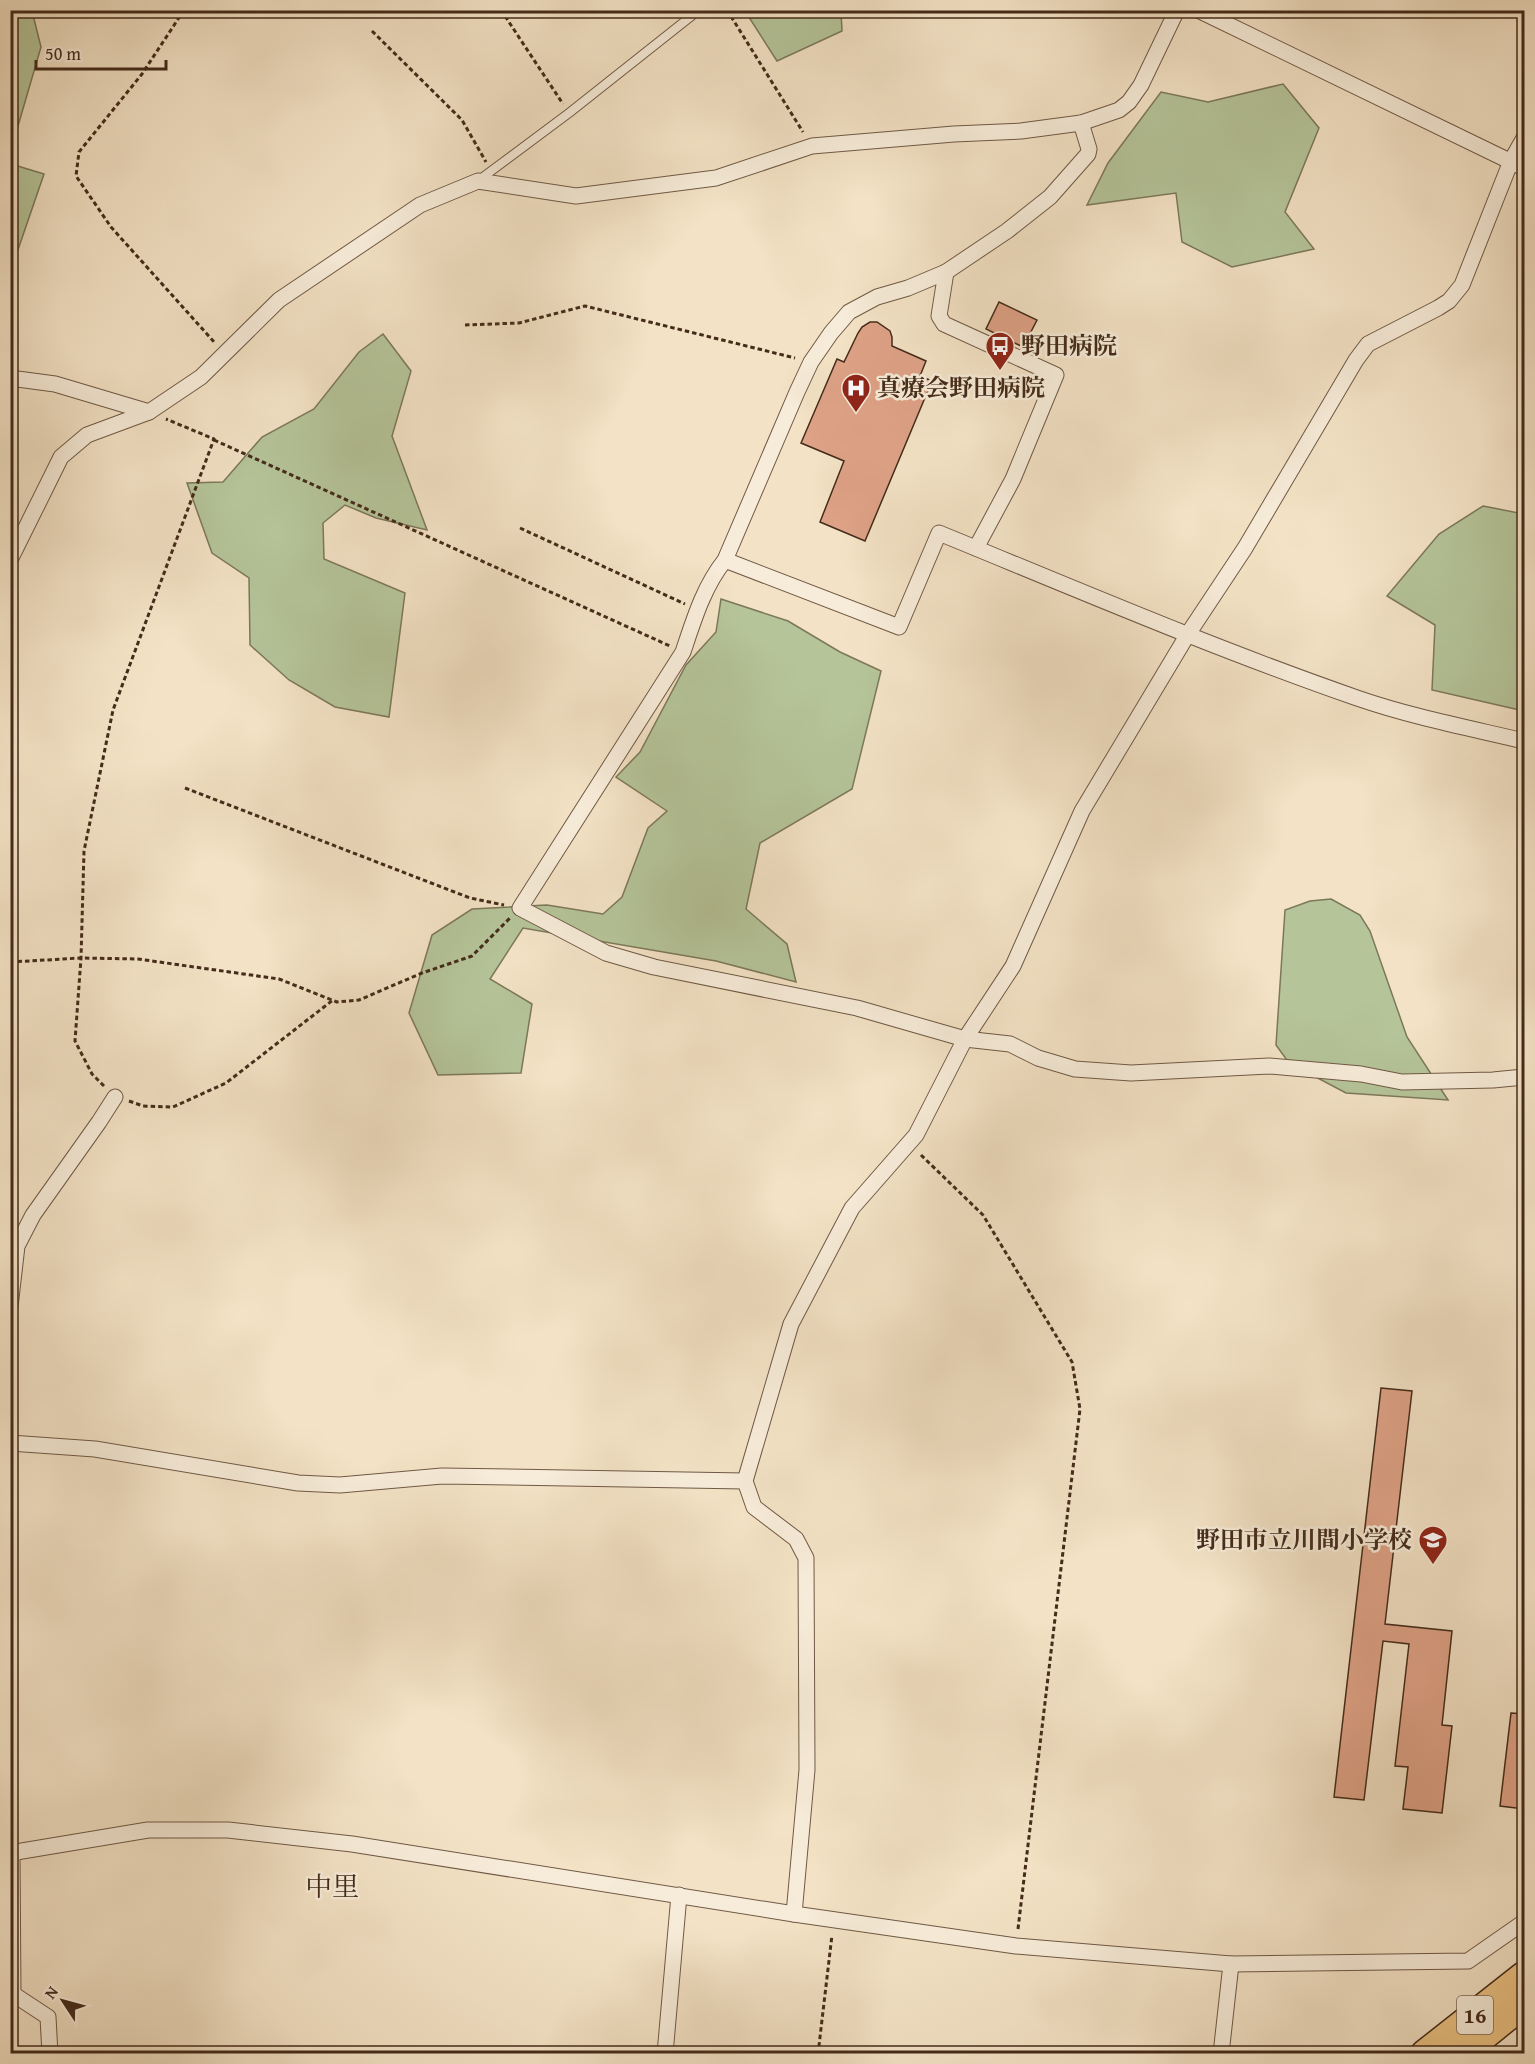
<svg xmlns="http://www.w3.org/2000/svg" width="1535" height="2064" viewBox="0 0 1535 2064" font-family="'Gentium Book Plus','Noto Serif JP',serif">
	<style>
		.green { fill: #b5c499; stroke: #7c785a; stroke-width: 1.5 }
		.building { fill: #dea286; stroke: #442b1a; stroke-width: 1.5 }
		.lines { fill: none; stroke-linecap: round; stroke-linejoin: round }
		.lane-casing { stroke: #705945; stroke-width: 10 }
		.street-casing { stroke: #705945; stroke-width: 17 }
		.highway-casing { stroke: #442b1a; stroke-width: 31 }
		.path { stroke: #442b1a; stroke-width: 3; stroke-dasharray: 4.5 3; stroke-linecap: butt }
		.lane { stroke: #f7ecd9; stroke-width: 8 }
		.street { stroke: #f7ecd9; stroke-width: 15 }
		.highway { stroke: #eac182; stroke-width: 28 }
		.labels { text-anchor: middle; stroke-width: 5; stroke-linejoin: round; paint-order: stroke }
		.shield { fill: #f7ecd9; stroke: #7a6553; stroke-width: 1.5 }
		.shield-label { font-size: 22px; font-weight: bold; fill: #442b1a }
		.poi-label { font-size: 24px; font-weight: bold; fill: #442b1a; stroke: #f7ecd9; text-anchor: start }
		.quarter-label { font-size: 27px; fill: #442b1a; stroke: #f7ecd9 }
	</style>
	<rect width="100%" height="100%" fill="#f3e2c5"/>
	<filter id="stains"><feTurbulence type="fractalNoise" baseFrequency=".00333" numOctaves="4"/><feColorMatrix values="0 0 0 0 .2 0 0 0 0 .09 0 0 0 0 .02 0 0 0 .5 -.17"/></filter>
	<radialGradient id="worn" r=".72"><stop offset=".6" stop-color="#630" stop-opacity="0"/><stop offset="1" stop-color="#630" stop-opacity=".3"/></radialGradient>
	<g class="green">
		<path d="M11,10l21,1 9,36 -30,103z"/>
		<path d="M745,11h96l1,20 -65,30z"/>
		<path d="M1283,84l36,44 -34,84 29,37 -82,18 -50,-25 -6,-49 -89,12 21,-42 53,-71 47,10z"/>
		<path d="M11,164l33,10 -33,96 -1,-106z"/>
		<path d="M383,334l28,37 -19,65 35,94 -51,-12 -31,-13 -22,18 1,36 81,34 -16,124 -54,-10 -46,-27 -39,-35 -1,-67 -37,-25 -25,-70 36,-1 39,-45 52,-28 45,-57z"/>
		<path d="M1483,506l41,8v197l-92,-21 3,-65 -48,-29 52,-62z"/>
		<path d="M721,599l67,22 52,31 41,19 -29,118 -92,54 -14,66 41,35 9,38 -80,-21 -193,-33 -33,51 42,25 -11,69 -83,2 -29,-62 23,-78 40,-26 75,-4 56,9 19,-17 26,-69 19,-17 -51,-34 24,-25 46,-87 30,-33z"/>
		<path d="M1331,899l29,16 10,16 37,106 41,63 -102,-7 -57,-30 -13,-18 9,-135 25,-9z"/>
	</g>
	<g class="building">
		<path d="M999,302l38,18 -14,27 -37,-18z"/>
		<path d="M870,322h7l13,9 2,6v9l34,15 -6,15 12,5 -67,160 -45,-19 24,-61 -43,-18 36,-84 7,3 14,-29 4,-6z"/>
		<path d="M1381,1388l31,3 -27,233 67,7 -10,94 10,1 -10,87 -39,-4 5,-42 -13,-1 14,-122 -26,-3 -19,159 -30,-3z"/>
		<path d="M1511,1713l13,1v95l-24,-3z"/>
	</g>
	<g class="lines">
		<g class="lane-casing">
			<path id="lane" d="M479,180l90,-67 130,-103"/>
		</g>
		<g class="street-casing">
			<g id="street">
				<path d="M1198,10l326,158"/>
				<path d="M1081,123l8,26 -1,5 -38,43 -43,34 -61,41 -38,16 -31,9 -28,15 -18,21 -20,29 -14,30 -72,168c-21,26 -31,59 -42,92l-163,256 86,45 48,14 203,41 108,31 45,5 28,14 37,11 56,4 138,-7 92,8 41,8 91,-2 31,-3"/>
				<path d="M946,272l-7,44 5,8 112,51 -43,104 -37,69"/>
				<path d="M10,378l45,6 94,28"/>
				<path d="M10,560l51,-103 26,-22 62,-23 52,-35 78,-77 141,-95 58,-24 98,15 140,-18 96,-32 142,-12 67,-3 60,-8 38,-13 10,-8 12,-17 36,-75"/>
				<path d="M725,560l174,67 40,-94c139,57 277,116 418,165 55,19 112,30 167,43"/>
				<path d="M10,1307l7,-61 16,-31 66,-93 16,-25"/>
				<path d="M10,1443l85,6 203,34 42,2 102,-9 303,5"/>
				<path d="M10,1853l138,-23h80l124,14 442,70 222,32 215,18 237,-3 56,-39"/>
				<path d="M12,1853l1,141 35,23 2,37"/>
				<path d="M794,1914l13,-144 -1,-212 -10,-19 -42,-32 -9,-26 46,-157 61,-116 64,-73 49,-96 48,-73 69,-155 106,-177 57,-86 111,-188 12,-16 70,-36 11,-7 13,-16 49,-124 13,-23"/>
				<path d="M665,2054l14,-159"/>
				<path d="M1221,2054l10,-90"/>
			</g>
		</g>
		<g class="highway-casing">
			<g id="highway">
				<path d="M1425,2054l99,-78"/>
				<path d="M1461,2054l63,-51"/>
			</g>
		</g>
		<g class="path">
			<path d="M184,10l-42,64 -63,78 -3,24 35,51 104,116"/>
			<path d="M501,10l62,94"/>
			<path d="M727,10l76,122"/>
			<path d="M372,31l90,89 24,42"/>
			<path d="M465,325l54,-2 66,-17 210,52"/>
			<path d="M214,440l456,206"/>
			<path d="M520,528l165,76"/>
			<path d="M185,788l285,110 34,7"/>
			<path d="M10,962l71,-4 57,1 141,20 58,23 22,-2 63,-27 50,-17 38,-38"/>
			<path d="M104,1086l-12,-12 -17,-33 6,-83 3,-107 29,-141 101,-271 -48,-20"/>
			<path d="M129,1101l14,5 30,1 53,-24 107,-83"/>
			<path d="M921,1155l62,60 89,147 8,47 -62,520"/>
			<path d="M818,2054l14,-119"/>
		</g>
		<use href="#lane" class="lane"/>
		<use href="#street" class="street"/>
		<use href="#highway" class="highway"/>
	</g>
	<defs>
		<g id="bus-pin" transform="scale(1.5)"><path d="M0 17L-7.5 6A9.5 9.5 0 1 1 7.5 6Z" fill="#8f2418" stroke="#f7ecd9"/><path d="M-5-6H5V4H4V6H2V4H-2V6H-4V4H-5ZM-3.5-4V0h7V-4ZM-3.5 1.2v1.5H-2V1.2ZM2 1.2v1.5H3.5V1.2Z" fill="#fff"/></g>
		<g id="hospital-pin" transform="scale(1.5)"><path d="M0 17L-7.5 6A9.5 9.5 0 1 1 7.5 6Z" fill="#8f2418" stroke="#f7ecd9"/><path d="M-5-5h3v3.5h4V-5h3V5h-3V1.5h-4V5h-3Z" fill="#fff"/></g>
		<g id="school-pin" transform="scale(1.5)"><path d="M0 17L-7.5 6A9.5 9.5 0 1 1 7.5 6Z" fill="#8f2418" stroke="#f7ecd9"/><path d="M0-5L7-2L0 1L-7-2ZM-4 1L0 2.5L4 1V4Q0 6-4 4Z" fill="#fff"/></g>
	</defs>
	<g fill-rule="evenodd">
		<use href="#bus-pin" x="1000" y="346"/>
		<use href="#hospital-pin" x="856" y="388"/>
		<use href="#school-pin" x="1433" y="1540"/>
	</g>
	<g class="labels">
		<rect class="shield" x="1457" y="1996" width="36" height="38" rx="4.5"/>
		<g class="shield-label">
			<text x="1475" y="2023">16</text>
		</g>
		<g class="poi-label">
			<text x="1021" y="354">野田病院</text>
			<text x="877" y="396">真療会野田病院</text>
			<text x="1412" y="1548" text-anchor="end">野田市立川間小学校</text>
		</g>
		<g class="quarter-label">
			<text x="332" y="1896">中里</text>
		</g>
	</g>
	<rect width="1535" height="2064" fill="none" stroke="#f3e2c5" stroke-width="36"/>
	<rect x="12" y="12" width="1511" height="2040" fill="none" stroke="#442b1a" stroke-width="3"/>
	<rect x="18" y="18" width="1499" height="2028" fill="none" stroke="#442b1a" stroke-width="1.5"/>
	<g transform="translate(63 2001) rotate(306)" stroke="#f7ecd9" stroke-width="4.5" paint-order="stroke">
	<path d="M0-4.5L10 22L0 15L-10 22Z" fill="#442b1a"/>
	<text y="-9" font-size="16" font-weight="bold" text-anchor="middle" fill="#442b1a">N</text>
	</g>
	<path d="M36 60v9h130v-9" fill="none" stroke="#442b1a" stroke-width="3"/>
	<text x="45" y="60" font-size="18" fill="#442b1a" stroke="#f7ecd9" stroke-width="4.5" paint-order="stroke">50 m</text>
	<rect width="100%" height="100%" filter="url(#stains)"/>
	<rect width="100%" height="100%" fill="url(#worn)"/>
</svg>
